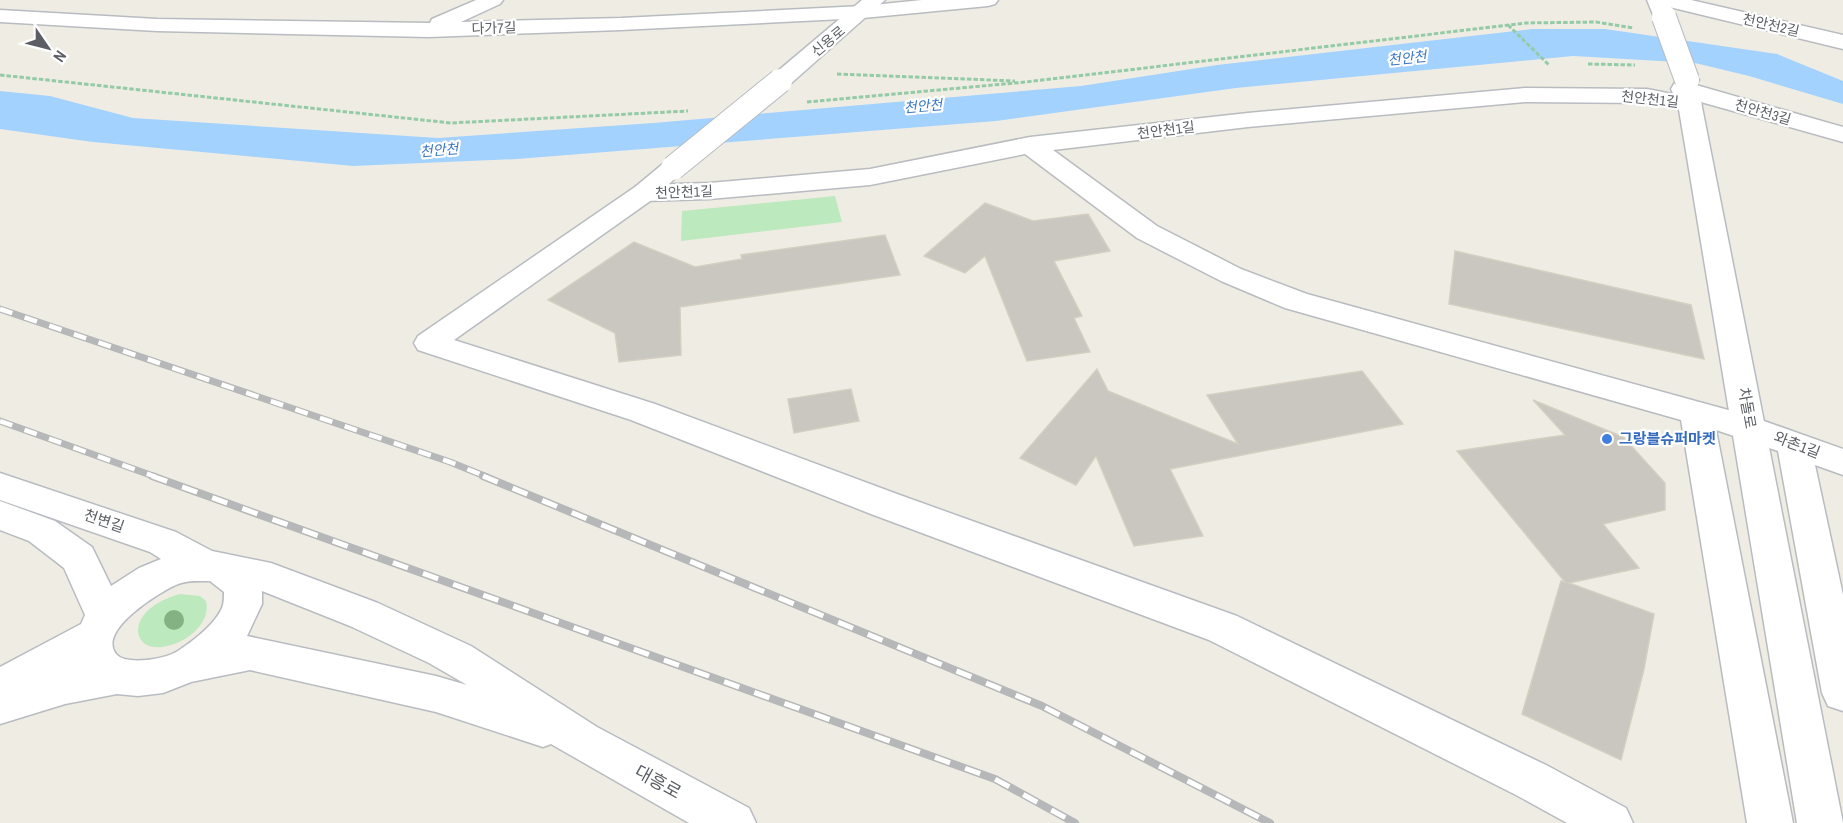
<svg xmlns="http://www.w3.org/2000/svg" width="1843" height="823" viewBox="0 0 1843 823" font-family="'Archivo Narrow','Noto Sans KR',sans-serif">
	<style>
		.green { fill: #bde9bf }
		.water { fill: #a3d2ff }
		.building { fill: #cac7c0; stroke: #d4cfc1; stroke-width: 1.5 }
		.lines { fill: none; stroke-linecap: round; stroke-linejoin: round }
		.street-casing { stroke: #b8bbc0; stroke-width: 3 }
		.secondary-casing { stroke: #b8bcc2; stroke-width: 3 }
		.path { stroke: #95caa7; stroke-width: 3; stroke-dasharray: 4.5 2; stroke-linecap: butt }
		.street { fill: #fff; fill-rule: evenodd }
		.secondary { fill: #fff; fill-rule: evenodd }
		.rail-far1-casing { stroke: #b6b7b8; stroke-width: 7 }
		.rail-casing { stroke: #b6b7b8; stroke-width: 8 }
		.rail-far1 { stroke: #fff; stroke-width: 4.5; stroke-dasharray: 13; stroke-linecap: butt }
		.rail { stroke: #fff; stroke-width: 5; stroke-dasharray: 16; stroke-linecap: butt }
		.secondary-bridge-casing { stroke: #b8bcc2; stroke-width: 26; stroke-linecap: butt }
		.secondary-bridge { stroke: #fff; stroke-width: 24 }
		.tree { fill: #84b283 }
		.shop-dot { fill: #3f7fe0; stroke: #fff; stroke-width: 2 }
		.labels { text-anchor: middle; stroke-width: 4.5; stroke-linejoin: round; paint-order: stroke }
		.far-street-label { font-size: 14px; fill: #5b5f65; stroke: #fff }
		.far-water-label { font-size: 14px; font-style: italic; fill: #3976c4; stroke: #fff }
		.street-label { font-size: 15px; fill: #5b5f65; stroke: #fff }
		.shop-label { font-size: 15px; font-weight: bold; fill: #366cbe; stroke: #fff; text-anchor: start }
		.near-street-label { font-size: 18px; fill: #5b5f65; stroke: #fff }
	</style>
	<rect width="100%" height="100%" fill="#efede3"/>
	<g class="green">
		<path d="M835,196l7,26 -161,19 1,-30z"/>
		<path d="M180,594l20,2 6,5c7,26 -32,52 -57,45 -6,-2 -10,-7 -11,-14 -1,-21 26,-34 42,-38z"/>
	</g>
	<path class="water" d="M1532,29h73l172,25 66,27v23l-94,-28 -54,-13 -122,-7 -337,32 -240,33 -479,38 -164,7 -260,-24 -93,-13v-38l50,5 83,22 305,20 215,-15 428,-37 136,-21z"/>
	<g class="building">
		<path d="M985,203l48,18 55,-7 22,37 -56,10 28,55 -8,2 16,34 -63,9 -42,-105 -20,17 -41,-17z"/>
		<path d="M885,235l15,40 -220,32 1,48 -62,7 -4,-29 -67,-33 86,-58 61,25 47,-8 -1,-4z"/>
		<path d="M1455,251l236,54 13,54 -255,-55z"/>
		<path d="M1097,369l11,22 130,53 -31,-49 155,-24 41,53 -233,45 33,67 -69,10 -38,-90 -20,29 -56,-27z"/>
		<path d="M851,389l8,32 -65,12 -6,-34z"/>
		<path d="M1533,400l90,37 42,46v27l-62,14 36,44 -70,15 85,31 -10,55 -23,91 -99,-46 39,-133 4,1 -108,-131 108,-16z"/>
	</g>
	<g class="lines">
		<g class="street-casing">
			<g id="street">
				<path d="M476,0h27l-3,4 -39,18 160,-4 242,-12 59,-6h76l-3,4 -7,2 -125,12 -242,12 -192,7 -272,-6 -157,-9v-12l157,9 273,4 2,-4z"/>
				<path d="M1654,0h37l152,35v14l-186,-45z"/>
				<path d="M1525,88l122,1 51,10 4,5 -4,5 -8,2 -43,-8 -122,-1 -277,25 -195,23 104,76 84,43 66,25 443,122 93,33v26l-28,-10 28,130v116l-15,-5 -6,-13 -44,-242 -62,-21 77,393h-46l-66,-403 -396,-112 -64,-27 -84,-43 -112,-84 -155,31 -161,14 -65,2 -9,-2 -4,-6 4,-6 9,-2 65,-2 161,-14 160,-32 218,-24z"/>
			</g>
		</g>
		<g class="secondary-casing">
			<g id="secondary">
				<path d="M862,0h23l-97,86 -8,2 -8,-2 -4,-5 4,-5z"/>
				<path d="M1647,0h20l8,17 -3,5 -8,1 -8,-1z"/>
				<path d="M1687,73l8,2 4,5 -3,5 147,42v15l-142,-40 142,721h-46l-111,-672 -8,-47 -7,-15 8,-14z"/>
				<path d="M673,160l9,3 4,5 -33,31 -199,141 201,64 242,90 340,122 311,150 78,42 7,15h-66l-49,-27 -309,-156 -338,-126 -240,-94 -213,-70 -4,-7 4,-7 217,-149 29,-24z"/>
				<path d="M0,473l176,59 36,19 59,12 107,40 93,43 126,81 152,81 7,15h-67l-138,-79 -8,3 -107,-35 -186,-42 -59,12 -28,11 -25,3 -21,-2 -52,10 -65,20v-57l81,-43 4,-9 -21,-47 -35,-27 -29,-11v-29l55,20 37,26 19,39 28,-18 22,-9 -11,-7 -150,-52zM210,581l14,11c0,7 0,13 -3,18 -8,16 -28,31 -43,41 -12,8 -52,15 -62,3 -19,-24 45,-63 62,-70 10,-4 22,-3 32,-3zM262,591l88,35 79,37 38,22 -31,-9 -189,-40 15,-32z"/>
			</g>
		</g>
		<g class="path">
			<path d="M1508,25l41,40"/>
			<path d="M1588,64l47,1"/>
			<path d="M837,74l178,7"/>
			<path d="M0,75l451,48 237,-12"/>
			<path d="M807,102l219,-20 500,-59 70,-1 38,6"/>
		</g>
		<use href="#street" class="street"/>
		<use href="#secondary" class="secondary"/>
		<g class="rail-far1-casing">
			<g id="rail-far1">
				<path d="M0,309l450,153 37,15"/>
				<path d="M0,421l156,56"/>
			</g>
		</g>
		<g class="rail-casing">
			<g id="rail">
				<path d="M152,476l843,303 80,44"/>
				<path d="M483,476l559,230 228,117"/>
			</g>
		</g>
		<use href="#rail-far1" class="rail-far1"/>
		<use href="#rail" class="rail"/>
		<g class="secondary-bridge-casing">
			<g id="secondary-bridge">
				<path d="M1664,17l23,63"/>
				<path d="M673,168l107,-87"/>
			</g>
		</g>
		<use href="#secondary-bridge" class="secondary-bridge"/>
	</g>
	<circle class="tree" cx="174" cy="620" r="10"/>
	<circle class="shop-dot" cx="1607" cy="439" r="6"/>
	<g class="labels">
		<g class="far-street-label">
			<text transform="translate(1771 25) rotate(13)" y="5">천안천2길</text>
			<text transform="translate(494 28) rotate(-2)" y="5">다가7길</text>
			<text transform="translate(828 41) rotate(-40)" y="5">신용로</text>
			<text transform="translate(1650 99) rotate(6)" y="5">천안천1길</text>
			<text transform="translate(1763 112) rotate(16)" y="5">천안천3길</text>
			<text transform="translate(1166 130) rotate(-7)" y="5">천안천1길</text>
			<text transform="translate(684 192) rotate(-2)" y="5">천안천1길</text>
		</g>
		<g class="far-water-label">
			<text transform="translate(1407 58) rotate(-6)" y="5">천안천</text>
			<text transform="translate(923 106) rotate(-5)" y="5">천안천</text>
			<text transform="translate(439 150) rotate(-5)" y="5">천안천</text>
		</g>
		<g class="street-label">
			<text transform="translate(1747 408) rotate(80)" y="5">차돌로</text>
			<text transform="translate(1797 445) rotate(21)" y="5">와촌1길</text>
			<text transform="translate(104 521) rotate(19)" y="5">천변길</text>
		</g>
		<g class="shop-label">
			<text x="1619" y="444">그랑블슈퍼마켓</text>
		</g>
		<g class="near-street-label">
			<text transform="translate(658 782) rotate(29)" y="6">대흥로</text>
		</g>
	</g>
	<g transform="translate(48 48) rotate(125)" stroke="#ffffff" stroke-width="4.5" paint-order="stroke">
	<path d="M0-4.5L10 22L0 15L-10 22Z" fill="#5b5f65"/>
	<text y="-9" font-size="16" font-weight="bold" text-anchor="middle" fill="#5b5f65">N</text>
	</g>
</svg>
